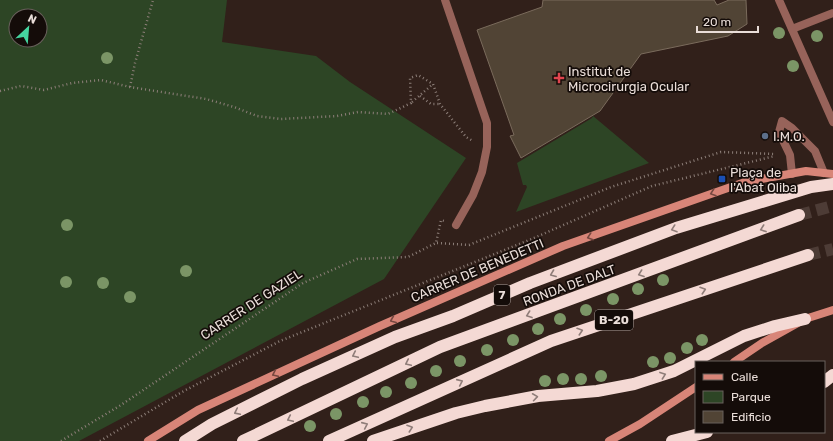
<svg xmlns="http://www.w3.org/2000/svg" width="833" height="441" viewBox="0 0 833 441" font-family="Rubik,sans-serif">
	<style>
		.green { fill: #2d4525; fill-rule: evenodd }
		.building { fill: #514435; stroke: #7a6b5c }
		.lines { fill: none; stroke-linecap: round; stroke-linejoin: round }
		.highway-tunnel { stroke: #4d3c36; stroke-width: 12; stroke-dasharray: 12 6; stroke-linecap: butt }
		.path { stroke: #8d7f79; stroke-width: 2.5; stroke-dasharray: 1 3; stroke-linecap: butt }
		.lane { stroke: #97635a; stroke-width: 8 }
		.street { stroke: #97635a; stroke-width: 8 }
		.secondary { stroke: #d88578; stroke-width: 8 }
		.highway { stroke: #f4d9d4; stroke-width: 12 }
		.tree { fill: #7b9566 }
		.oneway { stroke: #764840 }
		.oneway2 { stroke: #8f7d79 }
		.health-dot { fill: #e0444e; stroke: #140c09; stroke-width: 1.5 }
		.service-dot { fill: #5c6f8a; stroke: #140c09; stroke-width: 1.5 }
		.transit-dot { fill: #1a4fb4; stroke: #140c09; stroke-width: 1.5 }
		.labels { text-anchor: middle; stroke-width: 3.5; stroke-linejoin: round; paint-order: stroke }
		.shield { fill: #140c09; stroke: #a99e9a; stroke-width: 1 }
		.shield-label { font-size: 12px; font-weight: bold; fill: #e9ddd8 }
		.poi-label { font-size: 13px; fill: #e9ddd8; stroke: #140c09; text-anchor: start }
		.street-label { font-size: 13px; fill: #e9ddd8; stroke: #140c09 }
	</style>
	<rect width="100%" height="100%" fill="#31201a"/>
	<g class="green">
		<path d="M0,0h227l-5,42 94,14 34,26 116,76 -82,121 -305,162h-79zM16,16h24v24h-24z"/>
		<path d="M593,116l56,47 -133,49 11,-25 -1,-2h-3l-6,-22 75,-45z"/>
	</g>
	<path class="building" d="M543,0h171l3,5 12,-5h17l1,24 -19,12 -87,18 -41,57 -79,47 -11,-22 4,-1 -37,-105 65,-23z"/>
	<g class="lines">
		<g class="highway-tunnel">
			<path d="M799,215l34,-9"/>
			<path d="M808,255l25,-6"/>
		</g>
		<g class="path">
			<path d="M130,87l5,-24 18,-63"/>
			<path d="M0,91l21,-5 23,4 28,-7 29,-3 29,7 76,12 28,8 23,9 24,3 56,-3 21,-4 30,2 23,-11 -1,-25 8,-3 15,9 7,20 26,33 7,4"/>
			<path d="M420,96l11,8h9"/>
			<path d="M412,102l21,-18"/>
			<path d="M437,243l32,2 142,-58 110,-35 54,2"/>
			<path d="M61,441l60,-36 182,-122 54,-24 51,-2 28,-14 5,-23 3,1"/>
			<path d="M100,441l82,-49 98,-51 254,-103 118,-52 123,-30"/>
		</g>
		<g class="lane">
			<path d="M792,29l41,-16"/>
			<path d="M792,174l-2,-19 -11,-23 3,-11 10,7 23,23 9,22"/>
		</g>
		<g class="street">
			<path d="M445,0l42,123v24l-5,25 -9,23 -17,30"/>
			<path d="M779,0l54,122"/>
		</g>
		<g class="secondary">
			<path d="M734,362l28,-19 43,-24 28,-9"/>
			<path d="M148,441l50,-31 182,-84 183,-80 182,-64 61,-11 27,3"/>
			<path d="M609,441l31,-17 56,-37"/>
		</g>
		<g class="highway">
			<path d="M824,382l9,-7"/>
			<path d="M185,441l27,-17 90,-45 93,-42 58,-21 77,-33 146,-55 135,-41 22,-3"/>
			<path d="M243,441l197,-94 359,-132"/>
			<path d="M329,441l222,-100 257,-86"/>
			<path d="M373,441l83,-28 29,-7 53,-10 59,-5 37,-7 40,-13 70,-35 31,-10 30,-7"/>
			<path d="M672,441l35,-9"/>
		</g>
	</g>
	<g class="tree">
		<circle cx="779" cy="33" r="6"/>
		<circle cx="817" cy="36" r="6"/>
		<circle cx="107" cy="58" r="6"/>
		<circle cx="793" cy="66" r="6"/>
		<circle cx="67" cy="225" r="6"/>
		<circle cx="186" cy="271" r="6"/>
		<circle cx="663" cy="280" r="6"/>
		<circle cx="66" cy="282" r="6"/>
		<circle cx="103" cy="283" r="6"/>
		<circle cx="638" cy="289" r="6"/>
		<circle cx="130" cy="297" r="6"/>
		<circle cx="613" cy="299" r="6"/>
		<circle cx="586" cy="310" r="6"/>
		<circle cx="560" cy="319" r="6"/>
		<circle cx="538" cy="329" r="6"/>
		<circle cx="513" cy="340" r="6"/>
		<circle cx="702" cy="340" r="6"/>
		<circle cx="687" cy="348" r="6"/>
		<circle cx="487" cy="350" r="6"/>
		<circle cx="670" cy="358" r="6"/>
		<circle cx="460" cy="361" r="6"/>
		<circle cx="653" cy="362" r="6"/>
		<circle cx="436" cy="371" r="6"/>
		<circle cx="601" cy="376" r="6"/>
		<circle cx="563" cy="379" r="6"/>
		<circle cx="581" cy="379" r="6"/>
		<circle cx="545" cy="381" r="6"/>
		<circle cx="411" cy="383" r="6"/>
		<circle cx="386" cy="392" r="6"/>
		<circle cx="363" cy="402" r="6"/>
		<circle cx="336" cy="414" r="6"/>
		<circle cx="310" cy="426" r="6"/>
	</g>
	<defs><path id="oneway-chevron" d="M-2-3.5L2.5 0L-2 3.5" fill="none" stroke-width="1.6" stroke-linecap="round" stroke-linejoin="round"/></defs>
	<g class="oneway">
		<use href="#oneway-chevron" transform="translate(713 193) rotate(161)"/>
		<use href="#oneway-chevron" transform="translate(590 237) rotate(161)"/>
		<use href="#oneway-chevron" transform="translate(393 320) rotate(157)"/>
		<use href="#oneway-chevron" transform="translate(275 374) rotate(155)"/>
	</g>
	<g class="oneway2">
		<use href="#oneway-chevron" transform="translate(674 229) rotate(161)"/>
		<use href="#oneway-chevron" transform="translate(763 229) rotate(160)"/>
		<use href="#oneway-chevron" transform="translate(553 274) rotate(159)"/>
		<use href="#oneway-chevron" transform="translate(641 274) rotate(160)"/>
		<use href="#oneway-chevron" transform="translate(703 290) rotate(-18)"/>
		<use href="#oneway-chevron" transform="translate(529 315) rotate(160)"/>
		<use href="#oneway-chevron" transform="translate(580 331) rotate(-18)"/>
		<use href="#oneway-chevron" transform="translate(355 355) rotate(155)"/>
		<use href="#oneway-chevron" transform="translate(408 363) rotate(155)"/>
		<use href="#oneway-chevron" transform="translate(663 375) rotate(-20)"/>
		<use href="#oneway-chevron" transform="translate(460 382) rotate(-24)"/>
		<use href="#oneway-chevron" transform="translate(535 397) rotate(-8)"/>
		<use href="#oneway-chevron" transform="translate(237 412) rotate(154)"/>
		<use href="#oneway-chevron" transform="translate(290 419) rotate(155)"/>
		<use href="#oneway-chevron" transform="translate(365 425) rotate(-24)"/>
		<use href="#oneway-chevron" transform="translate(410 428) rotate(-19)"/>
	</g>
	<path class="health-dot" d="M557 72h4v4h4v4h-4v4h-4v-4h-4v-4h4z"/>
	<circle class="service-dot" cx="765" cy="136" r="4"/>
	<rect class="transit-dot" x="718" y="175" width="8" height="8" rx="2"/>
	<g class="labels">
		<g class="shield">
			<rect x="494" y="285" width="16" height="20" rx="3"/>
			<rect x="595" y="310" width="38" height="20" rx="3"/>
		</g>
		<g class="shield-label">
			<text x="502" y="299">7</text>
			<text x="614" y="324">B-20</text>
		</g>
		<g class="poi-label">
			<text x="568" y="76">Institut de<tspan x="568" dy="15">Microcirurgia Ocular</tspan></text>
			<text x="773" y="141">I.M.O.</text>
			<text x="730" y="177">Plaça de<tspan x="730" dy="15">l'Abat Oliba</tspan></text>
		</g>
		<g class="street-label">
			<text transform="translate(477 270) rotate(-23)" y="5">CARRER DE BENEDETTI</text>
			<text transform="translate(569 285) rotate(-20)" y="5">RONDA DE DALT</text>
			<text transform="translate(251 304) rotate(-33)" y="5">CARRER DE GAZIEL</text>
		</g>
	</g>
	<rect x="695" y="361" width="130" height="72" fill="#140c09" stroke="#69605c"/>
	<rect x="703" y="374" width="20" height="6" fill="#d88578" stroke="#69605c"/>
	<text x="731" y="381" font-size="12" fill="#e9ddd8">Calle</text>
	<rect x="703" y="391" width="20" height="12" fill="#2d4525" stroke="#69605c"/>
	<text x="731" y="401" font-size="12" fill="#e9ddd8">Parque</text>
	<rect x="703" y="411" width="20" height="12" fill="#514435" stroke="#69605c"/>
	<text x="731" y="421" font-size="12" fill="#e9ddd8">Edificio</text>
	<g transform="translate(28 28) rotate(26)"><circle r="19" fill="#140c09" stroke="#69605c"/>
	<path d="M0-3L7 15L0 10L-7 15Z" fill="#45d49f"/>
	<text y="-6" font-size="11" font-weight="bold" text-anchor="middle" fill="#e9ddd8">N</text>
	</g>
	<path d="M697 26v6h61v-6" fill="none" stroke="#e9ddd8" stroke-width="2"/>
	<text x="703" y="26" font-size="12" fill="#e9ddd8" stroke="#140c09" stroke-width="3" paint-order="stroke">20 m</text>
</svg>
